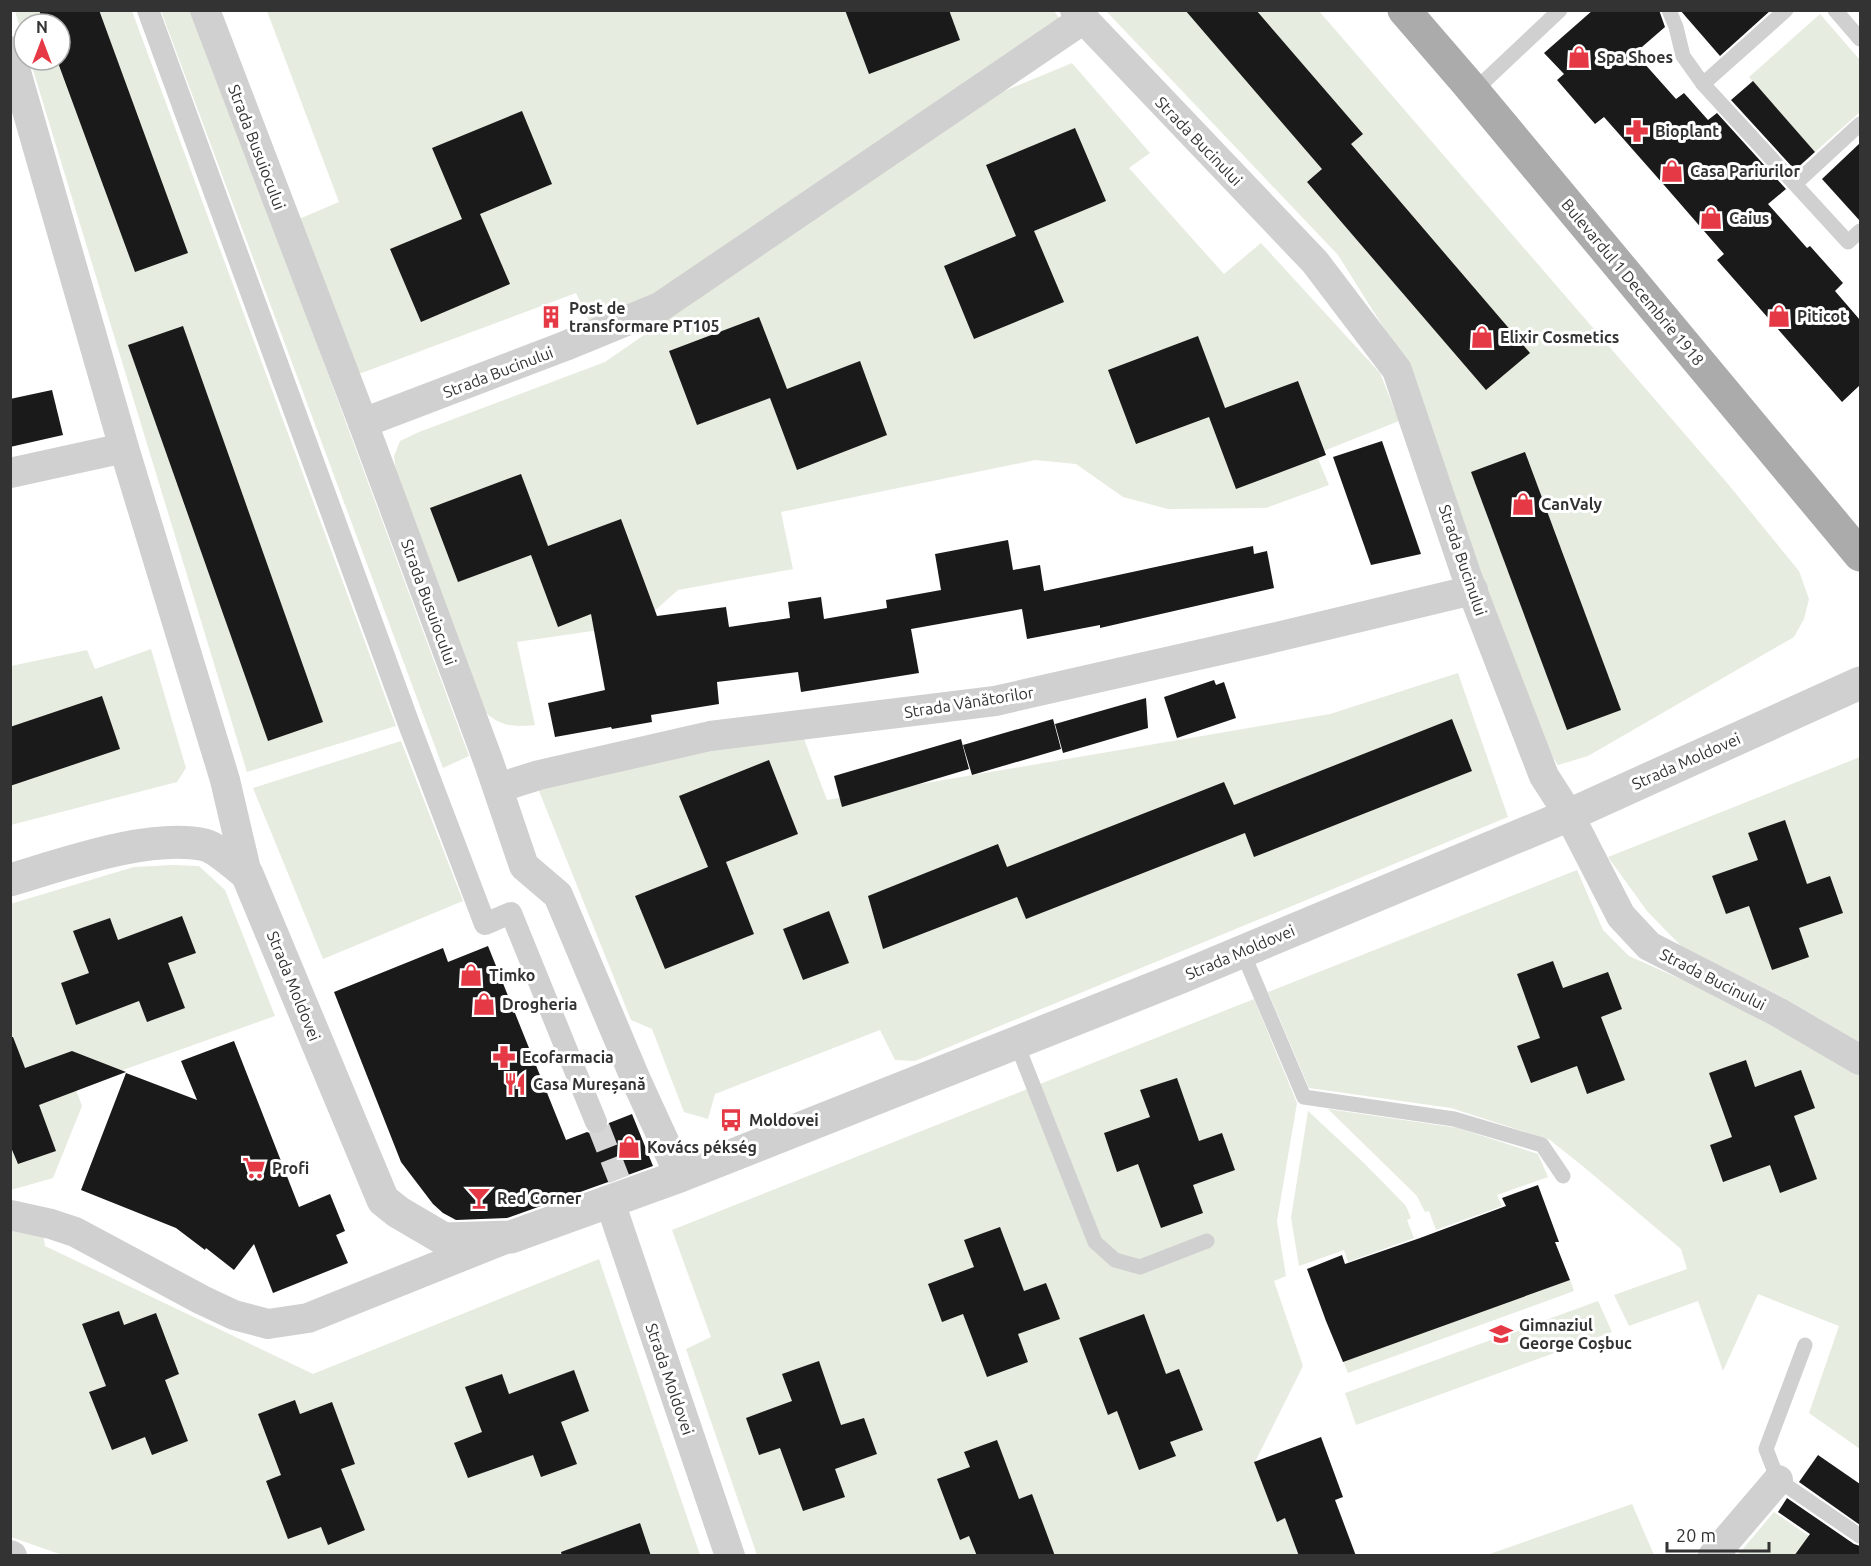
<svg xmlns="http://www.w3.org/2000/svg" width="1871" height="1566" viewBox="0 0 1871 1566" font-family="Ubuntu,sans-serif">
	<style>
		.green { fill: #e6ecdf }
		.building { fill: #1a1a1a }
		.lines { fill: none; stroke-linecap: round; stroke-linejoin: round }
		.pedestrian-tunnel { stroke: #d6d6d6; stroke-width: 22; stroke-dasharray: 22 11; stroke-linecap: butt }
		.service { stroke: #d0d0d0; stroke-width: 15 }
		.pedestrian { stroke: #d0d0d0; stroke-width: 22 }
		.minor { stroke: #d0d0d0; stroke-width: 30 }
		.tertiary { stroke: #d0d0d0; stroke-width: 33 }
		.primary { stroke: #ababab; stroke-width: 33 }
		.labels { text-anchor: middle; stroke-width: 6; stroke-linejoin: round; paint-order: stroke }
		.poi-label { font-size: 16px; font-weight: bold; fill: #333; stroke: #fff; text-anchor: start }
		.street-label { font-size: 16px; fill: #333; stroke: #fff }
	</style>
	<rect width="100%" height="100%" fill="#fff"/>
	<g class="green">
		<path d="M1053,10l8,10 -406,279 -64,26 -15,-32 -217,81 -60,-155 40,-17 -72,-191z"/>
		<path d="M15,11h117l264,715 -149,46 -217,-712h30v-36h-36v17z"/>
		<path d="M161,11h33l275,745 -26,12z"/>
		<path d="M1106,11h213l409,473 71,87 10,28 -5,20 -10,18 -206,119 -30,9 -16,-24 -143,-389 -61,-97z"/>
		<path d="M1820,14l40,46v52l-45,40 -66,-75z"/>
		<path d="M1072,63l78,90 -21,15 95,106 37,-31 119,130 19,48 -83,33 13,31 -63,23 -98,1 -45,-12 -47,-33 -41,-4 -254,52 12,57 -115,21 -38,34 -123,18 18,83c-30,3 -38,-1 -59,-21l-80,-232 -2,-16 6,-15 19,-9 186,-70 380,-263z"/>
		<path d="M151,649l35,119 -9,14 -166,43v-159l76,-16 8,19z"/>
		<path d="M1458,673l50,144 -593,244 -20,-1 -15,-30 -165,64 -7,25 -24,-7 -32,-83 -21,-9 -94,-234 264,-55 26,69 503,-86z"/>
		<path d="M401,741l62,160 -140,58 -70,-171z"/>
		<path d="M1860,757v286l-74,-44 -105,-53 -34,-35 -39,-54z"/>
		<path d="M173,865l26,1 26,24 50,126 -200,71 7,19 -29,72 -42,12 -1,-286 124,-37z"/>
		<path d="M1577,870l26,60 26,26 134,60 97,58v375l-51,-36 30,-87 -81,-32 -35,77 -25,-70 -69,25 -15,-31 73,-26 -6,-20 -96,-81 -35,-28 -99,-32 -142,-20 -41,-96z"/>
		<path d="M1254,999l43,104 -20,118 9,55 -12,5 29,85 -48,96 22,59 8,-3 14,37h-542l-71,-206 25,-12 -39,-107z"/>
		<path d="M1328,1109l130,19 80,26 10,23 -51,18 5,11 -66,24 -7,-19 -4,1 -8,-16z"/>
		<path d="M1308,1111l57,53 41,42 5,12 -4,2 7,18 -66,24 -4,-12 -45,16 -8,-48z"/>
		<path d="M10,1211l30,5 5,30 268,128 286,-115 101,296 -635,1 -54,-19z"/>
		<path d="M1570,1279l4,12 -226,82 -5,-12z"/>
		<path d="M1598,1301l14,31 -256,93 -11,-32z"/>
		<path d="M1632,1504l22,51h-167z"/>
		<path d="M1774,1512l62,43 -99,1z"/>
	</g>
	<g class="building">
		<path d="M39,10h60l89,243 -53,19 -78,-212h3v-36h-16z"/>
		<path d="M845,10h104l11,30 -91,34z"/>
		<path d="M1185,10h71l107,124 -12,10 179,209 -44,37 -179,-208 15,-13z"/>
		<path d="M1593,10h66l6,17 -30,26 41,46 8,-6 24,27 9,-7 69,76 -18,15 39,44 3,-2 33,37 -8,8 25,29v65l-18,17 -125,-142 7,-6 -60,-69 -60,-68 -9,7 -38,-44 7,-6 -20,-21z"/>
		<path d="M1680,10h91l-51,46z"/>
		<path d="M1753,81l62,71 -20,18 -64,-70z"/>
		<path d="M522,111l30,73 -72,30 30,70 -89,38 -31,-73 72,-30 -30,-71z"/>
		<path d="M1075,128l31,73 -72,30 30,71 -90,37 -30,-73 72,-30 -30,-71z"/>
		<path d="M1860,143v78l-38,-42z"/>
		<path d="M759,317l28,72 73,-28 27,74 -90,35 -27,-72 -73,27 -28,-74z"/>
		<path d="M183,326l140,396 -55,19 -140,-396z"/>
		<path d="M1198,336l27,72 73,-27 28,74 -90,34 -27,-72 -73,27 -28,-74z"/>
		<path d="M52,390l11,45 -53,12v-48z"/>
		<path d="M1382,441l39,113 -50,11 -38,-108z"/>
		<path d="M1525,452l96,258 -54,20 -96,-258z"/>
		<path d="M521,474l27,72 73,-27 36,97 69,-9 3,20 61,-9 -2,-16 33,-5 3,22 63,-11 -1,-8 55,-10 -6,-36 73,-14 5,30 27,-5 4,26 209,-45 1,8 13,-3 7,37 -174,40v-3l-73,14 -5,-30 -111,20 8,44 -118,19 -3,-20 -81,10 2,22 -68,11 1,7 -40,7 -1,-2 -56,10 -7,-34 57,-13 -14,-76 -33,13 -27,-72 -73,27 -28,-74z"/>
		<path d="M1214,680l2,5 8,-3 12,36 -59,20 -13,-41z"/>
		<path d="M102,696l18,53 -110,37v-59z"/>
		<path d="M1146,698l2,30 -85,25 -8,-29z"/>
		<path d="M1053,719l8,30 -89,26 -9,-30z"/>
		<path d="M1452,719l20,52 -218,86 -9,-24 -219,86 -9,-22 -134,52 -15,-53 130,-52 9,23 217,-85 10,23z"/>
		<path d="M961,739l8,30 -127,38 -8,-31z"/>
		<path d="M769,760l29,74 -72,28 28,72 -89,35 -30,-73 73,-29 -29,-71z"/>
		<path d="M1785,820l22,64 23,-8 13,37 -44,15 10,29 -37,13 -23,-64 -23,8 -14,-38 46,-16 -10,-27z"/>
		<path d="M829,911l20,52 -46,17 -20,-51z"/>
		<path d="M182,916l14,37 -28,10 17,45 -38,14 -8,-21 -63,24 -15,-42 28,-10 -16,-42 37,-13 8,22z"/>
		<path d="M488,946l78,194 21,-8 7,3h7l6,-5 2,-7 23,-9 21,52 -146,52 -51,2 -13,-7 -10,-9 -32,-42 -67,-170 109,-44 5,14z"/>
		<path d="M1553,961l10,27 45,-16 14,37 -21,8 24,63 -38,14 -10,-28 -46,17 -14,-37 23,-8 -23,-64z"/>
		<path d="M10,1037h3l12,31 47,-17 54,21 -87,33 17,46 -38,13 -8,-19z"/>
		<path d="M234,1041l65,166 31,-13 15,37 -9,4 12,28 -75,30 -19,-49 -20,26 -28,-22 -1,2 -29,-22 -95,-38 45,-117 71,27 -16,-39z"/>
		<path d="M1746,1060l9,27 46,-17 14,38 -21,8 23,63 -37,14 -10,-28 -47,17 -13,-37 22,-8 -23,-64z"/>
		<path d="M1177,1078l22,63 23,-8 13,37 -42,15 10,28 -42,15 -23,-64 -21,8 -13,-39 46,-16 -10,-27z"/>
		<path d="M1538,1185l21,57h-4l15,38 -227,82 -17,-41 -19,-52 35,-14 3,9 75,-26 86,-32 -4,-8z"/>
		<path d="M1000,1227l24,64 22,-8 14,36 -42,15 10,28 -41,15 -24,-63 -21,8 -14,-38 46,-17 -10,-27z"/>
		<path d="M119,1311l5,14 32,-12 23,61 -14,6 23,61 -36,14 -7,-18 -33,13 -23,-58 17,-6 -24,-62z"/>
		<path d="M1144,1314l22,60 13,-5 24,61 -33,12 6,14 -37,14 -22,-59 -9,4 -29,-77z"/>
		<path d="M819,1361l22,64 23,-7 13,36 -42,15 10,28 -42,14 -23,-63 -21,7 -13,-37 46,-17 -10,-27z"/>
		<path d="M574,1370l15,41 -28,11 16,42 -36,13 -8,-22 -65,23 -14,-35 28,-11 -17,-45 37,-13 7,20z"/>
		<path d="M295,1400l5,14 32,-12 23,62 -14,5 24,61 -37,15 -7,-18 -33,12 -22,-58 15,-6 -23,-61z"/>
		<path d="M1321,1437l22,60 -8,3 21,56h-57l-14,-38 -8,4 -23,-60z"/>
		<path d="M997,1440l22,59 13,-5 23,62h-78l-8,-20 -9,4 -23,-61 33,-12 -6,-15z"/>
		<path d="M1818,1455l42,29v41l-61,-43z"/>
		<path d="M1787,1498l67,46 6,2v10h-66l16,-22 -32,-22z"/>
		<path d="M640,1523l11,33h-89l-1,-4z"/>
	</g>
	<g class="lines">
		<path class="pedestrian-tunnel" d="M599,1128l21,54"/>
		<g class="service">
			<path d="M1669,10l7,17 7,29 20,28 145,158 12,-11"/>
			<path d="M1835,10l25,29"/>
			<path d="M1703,84l83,-74"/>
			<path d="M1474,91l86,-81"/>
			<path d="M1795,184l65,-60"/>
			<path d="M1242,951l62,146 150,22 88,26 21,31"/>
			<path d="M1016,1042l79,200 20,18 25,7 67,-26"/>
			<path d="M1805,1345l-39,104 12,31 82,56"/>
		</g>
		<path class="pedestrian" d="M148,10l262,717 75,197 26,-11 85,209"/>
		<g class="minor">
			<path d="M205,10l158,413 126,340 35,103 34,29 78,185 44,96"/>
			<path d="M1075,10l240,252 82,108 70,207 77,199 25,39 52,101 28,30 129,66 82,48"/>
			<path d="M10,51l114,397 101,332 22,94"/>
			<path d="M363,423l202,-77 95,-39 422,-287"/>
			<path d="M10,473l114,-25"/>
			<path d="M498,788l41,-13 171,-39 285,-35 269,-61 209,-50"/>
			<path d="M610,1202l120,354"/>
			<path d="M10,1215l41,9 24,8 127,68 32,15 34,9 40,-6 197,-79"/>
			<path d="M10,1555l2,1"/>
			<path d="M1713,1556l65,-76"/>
		</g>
		<path class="tertiary" d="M10,880c54,-16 140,-47 195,-35 10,2 33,22 42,29l136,326 15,12 46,27 67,-2 169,-61 499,-198 390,-163 291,-132"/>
		<path class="primary" d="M1404,10l63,73 393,472"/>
	</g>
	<defs>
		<g id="shop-bare" transform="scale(1.8)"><path d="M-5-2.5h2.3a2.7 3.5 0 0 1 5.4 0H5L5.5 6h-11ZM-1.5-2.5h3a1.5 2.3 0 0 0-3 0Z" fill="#e63946" stroke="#fff" stroke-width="2.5" paint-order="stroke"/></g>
		<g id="pharmacy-bare" transform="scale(1.8)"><path d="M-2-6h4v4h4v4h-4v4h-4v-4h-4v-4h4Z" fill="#e63946" stroke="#fff" stroke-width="2.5" paint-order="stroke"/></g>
		<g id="building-bare" transform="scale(1.8)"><path d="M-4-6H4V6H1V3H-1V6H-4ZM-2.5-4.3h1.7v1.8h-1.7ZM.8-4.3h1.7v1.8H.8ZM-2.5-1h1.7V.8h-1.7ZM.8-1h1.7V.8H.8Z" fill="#e63946" stroke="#fff" stroke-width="2.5" paint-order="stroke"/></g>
		<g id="restaurant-bare" transform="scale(1.8)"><path d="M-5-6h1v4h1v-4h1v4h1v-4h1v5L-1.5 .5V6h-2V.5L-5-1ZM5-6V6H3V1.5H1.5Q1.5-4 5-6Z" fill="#e63946" stroke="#fff" stroke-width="2.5" paint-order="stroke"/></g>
		<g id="bus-bare" transform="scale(1.8)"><path d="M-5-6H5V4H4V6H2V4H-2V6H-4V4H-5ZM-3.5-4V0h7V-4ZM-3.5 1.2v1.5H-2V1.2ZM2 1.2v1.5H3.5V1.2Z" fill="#e63946" stroke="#fff" stroke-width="2.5" paint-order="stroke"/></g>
		<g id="supermarket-bare" transform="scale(1.8)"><path d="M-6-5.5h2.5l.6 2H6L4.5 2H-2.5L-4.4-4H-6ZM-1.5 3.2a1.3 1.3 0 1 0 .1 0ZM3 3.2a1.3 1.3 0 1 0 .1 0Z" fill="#e63946" stroke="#fff" stroke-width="2.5" paint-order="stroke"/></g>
		<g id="bar-bare" transform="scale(1.8)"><path d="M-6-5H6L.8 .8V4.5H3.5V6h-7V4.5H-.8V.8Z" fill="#e63946" stroke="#fff" stroke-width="2.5" paint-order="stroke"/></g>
		<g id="school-bare" transform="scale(1.8)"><path d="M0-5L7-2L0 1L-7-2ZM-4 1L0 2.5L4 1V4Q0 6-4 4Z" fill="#e63946" stroke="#fff" stroke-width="2.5" paint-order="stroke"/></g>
	</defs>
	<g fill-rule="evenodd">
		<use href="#shop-bare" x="1579" y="57"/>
		<use href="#pharmacy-bare" x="1637" y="131"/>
		<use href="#shop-bare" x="1672" y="171"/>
		<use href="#shop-bare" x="1711" y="218"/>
		<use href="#shop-bare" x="1779" y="316"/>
		<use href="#building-bare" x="551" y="317"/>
		<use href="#shop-bare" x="1482" y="337"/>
		<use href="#shop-bare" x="1523" y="504"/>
		<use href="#shop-bare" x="471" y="975"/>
		<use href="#shop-bare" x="484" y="1004"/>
		<use href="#pharmacy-bare" x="504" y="1057"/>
		<use href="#restaurant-bare" x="515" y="1084"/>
		<use href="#bus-bare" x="731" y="1120"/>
		<use href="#shop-bare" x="629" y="1147"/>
		<use href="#supermarket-bare" x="254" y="1168"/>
		<use href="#bar-bare" x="479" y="1198"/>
		<use href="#school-bare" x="1501" y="1334"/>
	</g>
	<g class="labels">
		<g class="poi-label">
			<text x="1597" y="63">Spa Shoes</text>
			<text x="1655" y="137">Bioplant</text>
			<text x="1690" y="177">Casa Pariurilor</text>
			<text x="1729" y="224">Caius</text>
			<text x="569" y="314">Post de<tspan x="569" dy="18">transformare PT105</tspan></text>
			<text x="1797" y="322">Piticot</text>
			<text x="1500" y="343">Elixir Cosmetics</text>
			<text x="1541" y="510">CanValy</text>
			<text x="489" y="981">Timko</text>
			<text x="502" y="1010">Drogheria</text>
			<text x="522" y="1063">Ecofarmacia</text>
			<text x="533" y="1090">Casa Mureșană</text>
			<text x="749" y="1126">Moldovei</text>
			<text x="647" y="1153">Kovács pékség</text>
			<text x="272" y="1174">Profi</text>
			<text x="497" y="1204">Red Corner</text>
			<text x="1519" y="1331">Gimnaziul<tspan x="1519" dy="18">George Coșbuc</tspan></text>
		</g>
		<g class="street-label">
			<text transform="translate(1199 141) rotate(46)" y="6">Strada Bucinului</text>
			<text transform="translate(257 147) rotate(69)" y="6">Strada Busuiocului</text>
			<text transform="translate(1633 282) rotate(50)" y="6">Bulevardul 1 Decembrie 1918</text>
			<text transform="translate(498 372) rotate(-21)" y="6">Strada Bucinului</text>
			<text transform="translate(1463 560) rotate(71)" y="6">Strada Bucinului</text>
			<text transform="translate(429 602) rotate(70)" y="6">Strada Busuiocului</text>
			<text transform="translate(969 702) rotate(-9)" y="6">Strada Vânătorilor</text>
			<text transform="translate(1686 761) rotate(-24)" y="6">Strada Moldovei</text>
			<text transform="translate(1240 952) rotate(-23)" y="6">Strada Moldovei</text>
			<text transform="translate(1713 979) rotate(27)" y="6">Strada Bucinului</text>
			<text transform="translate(294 986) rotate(68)" y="6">Strada Moldovei</text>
			<text transform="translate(670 1379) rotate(71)" y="6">Strada Moldovei</text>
		</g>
	</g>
	<rect width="1871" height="1566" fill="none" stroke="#333333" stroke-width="24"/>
	<g transform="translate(42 42)"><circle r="28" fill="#ffffff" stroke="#adadad" stroke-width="1.5"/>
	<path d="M0-4.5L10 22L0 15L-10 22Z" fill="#e63946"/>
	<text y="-9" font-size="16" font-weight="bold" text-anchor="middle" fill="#333333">N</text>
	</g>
	<path d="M1667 1542v9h102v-9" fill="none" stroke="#333333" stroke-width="3"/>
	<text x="1676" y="1542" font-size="18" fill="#333333" stroke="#ffffff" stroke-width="4.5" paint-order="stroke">20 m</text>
</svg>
